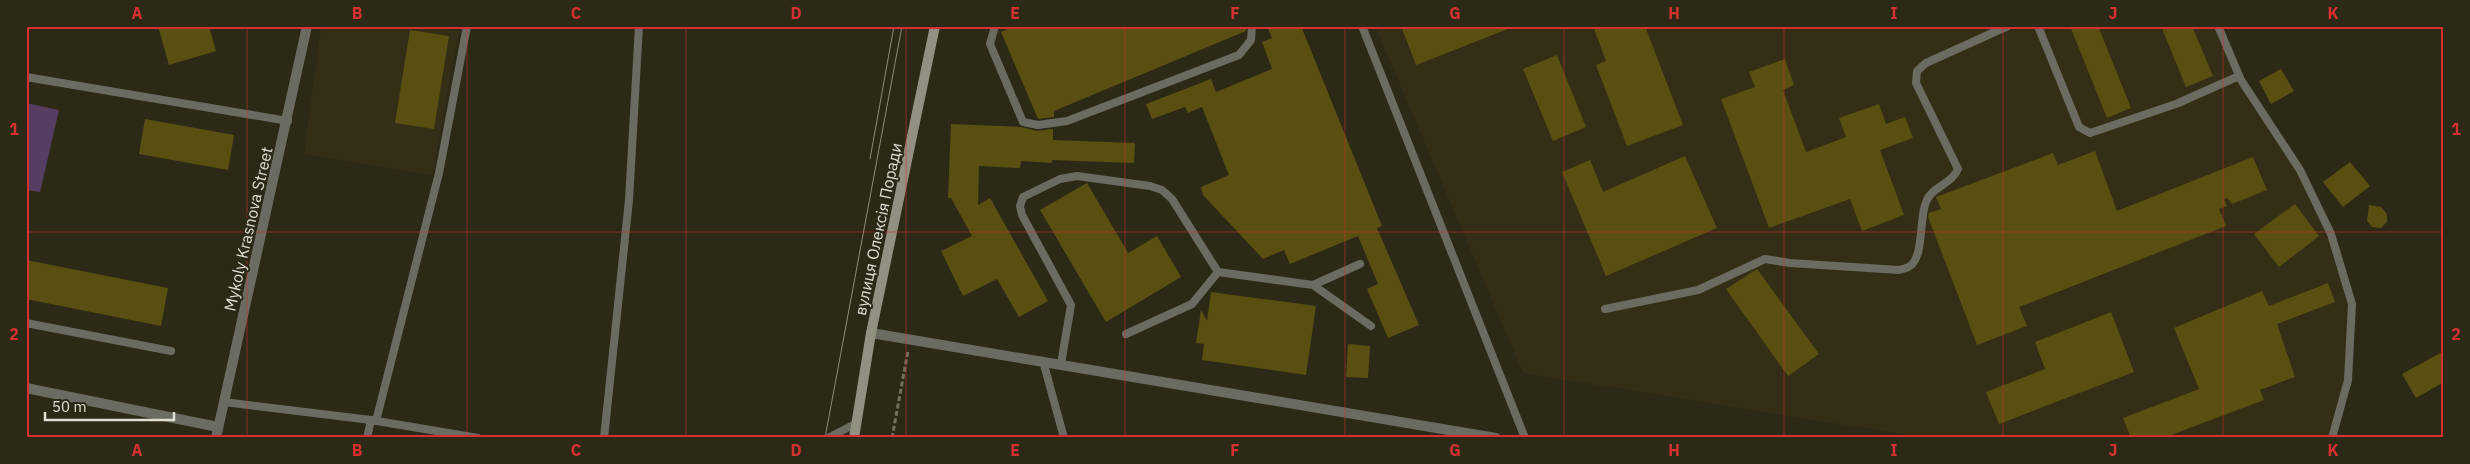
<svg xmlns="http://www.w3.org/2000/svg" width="2470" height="464" viewBox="0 0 2470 464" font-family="'IBM Plex Sans',sans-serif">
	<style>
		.built { fill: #332e15 }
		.green { fill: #563e62 }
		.building { fill: #594f10 }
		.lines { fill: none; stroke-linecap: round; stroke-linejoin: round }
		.path { stroke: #726f60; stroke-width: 3; stroke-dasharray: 5 2.5; stroke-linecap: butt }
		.lane { stroke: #6c6b61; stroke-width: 8 }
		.street { stroke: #6c6b61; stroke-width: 10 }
		.secondary { stroke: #929081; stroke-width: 10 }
		.tram { stroke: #8c8a7c; stroke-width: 1 }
		.grid { fill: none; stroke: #d63131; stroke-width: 1; stroke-opacity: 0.55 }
		.labels { text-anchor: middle; stroke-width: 4; stroke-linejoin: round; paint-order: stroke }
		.street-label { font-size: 16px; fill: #e0ded3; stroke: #2c2917 }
		.neatline { fill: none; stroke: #d63131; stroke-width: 2 }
		.grid-label { font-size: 16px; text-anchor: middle; font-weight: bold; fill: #d63131 }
	</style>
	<rect width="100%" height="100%" fill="#2c2917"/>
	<g class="built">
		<path d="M321,26h103l35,5 -27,144 -128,-21z"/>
		<path d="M1375,26h843l21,50 61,94 31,64 21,70 -4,76 -16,58h-407l-402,-65z"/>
	</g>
	<path class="green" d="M26,103l33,7 -19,82 -14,-2z"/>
	<g class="building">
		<path d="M158,26h51l7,25 -47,14z"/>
		<path d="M1014,26h232v5l-192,80v6l-16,2 -37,-87z"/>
		<path d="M1267,26h34l81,200 -5,2 42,97 -31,13 -21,-49 11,-5 -20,-48 -68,28 -6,-14 -21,9 -60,-64 -2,-8 28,-12 -27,-68 -14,6 -3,-6 -33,12 -6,-15 65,-25 5,13 56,-23 -10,-27 10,-4z"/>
		<path d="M1401,26h112v1l-97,38z"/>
		<path d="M1593,26h52l38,99 -56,21 -31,-81 10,-4z"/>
		<path d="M2070,26h28l33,82 -24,10z"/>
		<path d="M2161,26h31l21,50 -27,11z"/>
		<path d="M410,30l39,6 -15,93 -39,-6z"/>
		<path d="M1557,55l29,72 -33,14 -30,-72z"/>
		<path d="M1785,59l9,26 -11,5 23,62 40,-15 -7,-19 40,-14 7,20 19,-7 8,21 -33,12 24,65 -42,16 -12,-32 -81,29 -48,-129 34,-12 -6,-15z"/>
		<path d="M2281,69l13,22 -23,13 -12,-23z"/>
		<path d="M145,119l89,16 -6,35 -89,-16z"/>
		<path d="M951,124l70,3 16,4 16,-2v11l82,3 -1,20 -82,-3v3l-31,-2 -1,7 -41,-2 -1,39 12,-7 58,103 -29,16 -22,-38 -34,17 -22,-45 31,-15 -21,-38h-3z"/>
		<path d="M2095,151l22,60 136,-54 14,33 -35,14 -5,-6 -3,1 3,7 -8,3 7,17 -207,81 8,19 -50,19 -49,-128 1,-4 12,-4 -5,-12 117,-44 5,12z"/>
		<path d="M1685,156l32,72 -111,48 -44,-104 28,-12 13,32z"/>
		<path d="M2350,162l20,24 -27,21 -20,-25z"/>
		<path d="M1087,183l41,70 29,-17 24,41 -75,45 -66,-112z"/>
		<path d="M2295,204l24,32 -40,31 -25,-33z"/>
		<path d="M2369,205l12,2 6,7v8l-6,6 -9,-1 -5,-6z"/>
		<path d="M26,260l142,28 -7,38 -135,-27z"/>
		<path d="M1757,269l62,85 -31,22 -62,-87z"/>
		<path d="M2328,283l7,19 -58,22 18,53 -35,13 4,10 -101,38h-32l-8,-20 76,-29 -25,-61 88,-37 7,15z"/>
		<path d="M1211,292l105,14 -10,69 -104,-15 2,-16 -8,-1 5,-33 6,11z"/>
		<path d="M2111,312l23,60 -135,52 -13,-32 59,-23 -10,-27z"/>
		<path d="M1348,344l22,2 -2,32 -22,-1z"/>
		<path d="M2444,351v31l-28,16 -14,-24z"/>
	</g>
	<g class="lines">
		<path class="path" d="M892,438l16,-87"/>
		<g class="lane">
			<path d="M995,26l-5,18 33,78 15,3 29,-4 172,-66 12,-15 1,-14"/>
			<path d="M1362,26l163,412"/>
			<path d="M2038,26l41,101 11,6 86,-29 63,-28"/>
			<path d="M2218,26l23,54 59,90 31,64 21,70 -4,76 -16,58"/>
			<path d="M26,77l262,44"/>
			<path d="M1313,285l58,41"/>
			<path d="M1605,309l93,-19 67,-31 25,4 109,7c3,-1 9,-2 11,-4 14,-9 9,-48 16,-64 6,-16 25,-17 32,-33l-42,-86 1,-12 9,-8 82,-37"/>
			<path d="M26,323l145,28"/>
			<path d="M1126,334l66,-30 26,-32"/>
			<path d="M1043,361l21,77"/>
			<path d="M1061,364l10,-59 -49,-90 -2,-9 3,-9 37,-18 17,-3 73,10 12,4 10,9 46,73 95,13 47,-21"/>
			<path d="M224,402l147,18 107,18"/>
			<path d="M376,421l63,-248 28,-147"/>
			<path d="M367,438l4,-18"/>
			<path d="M604,438l25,-238 10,-174"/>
			<path d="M828,438l29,-15"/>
		</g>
		<g class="street">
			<path d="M871,333l625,105"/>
			<path d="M26,388l192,39"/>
			<path d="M216,438l91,-412"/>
		</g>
		<path class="secondary" d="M854,438l17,-105 64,-307"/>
		<g class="tram">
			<path d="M870,159l24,-133"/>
			<path d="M825,438l77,-412"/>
		</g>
	</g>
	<path class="grid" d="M247,26v412M467,26v412M686,26v412M906,26v412M1125,26v412M1345,26v412M1564,26v412M1784,26v412M2003,26v412M2223,26v412M26,232h2418"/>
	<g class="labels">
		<g class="street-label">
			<text transform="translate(248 229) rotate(-77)" y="6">Mykoly Krasnova Street</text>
			<text transform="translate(878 229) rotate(-78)" y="6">вулиця Олексія Поради</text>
		</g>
	</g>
	<rect width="2470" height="464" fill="none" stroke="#2c2917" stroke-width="55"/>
	<path d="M45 412v8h129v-8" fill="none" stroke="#e0ded3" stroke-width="2.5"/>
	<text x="52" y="412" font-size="15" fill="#e0ded3" stroke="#2c2917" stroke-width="4" paint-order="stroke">50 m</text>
	<rect x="28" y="28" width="2414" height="408" class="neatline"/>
	<g class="grid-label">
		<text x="137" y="19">A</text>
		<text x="357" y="19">B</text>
		<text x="576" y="19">C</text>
		<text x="796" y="19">D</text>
		<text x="1015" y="19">E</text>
		<text x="1235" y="19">F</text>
		<text x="1455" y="19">G</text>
		<text x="1674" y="19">H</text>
		<text x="1894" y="19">I</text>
		<text x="2113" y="19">J</text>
		<text x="2333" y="19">K</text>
		<text x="14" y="135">1</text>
		<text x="2456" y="135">1</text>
		<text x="14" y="340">2</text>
		<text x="2456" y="340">2</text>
		<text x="137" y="456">A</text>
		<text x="357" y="456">B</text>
		<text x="576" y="456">C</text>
		<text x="796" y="456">D</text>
		<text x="1015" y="456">E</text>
		<text x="1235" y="456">F</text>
		<text x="1455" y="456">G</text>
		<text x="1674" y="456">H</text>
		<text x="1894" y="456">I</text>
		<text x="2113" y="456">J</text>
		<text x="2333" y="456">K</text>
	</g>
</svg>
